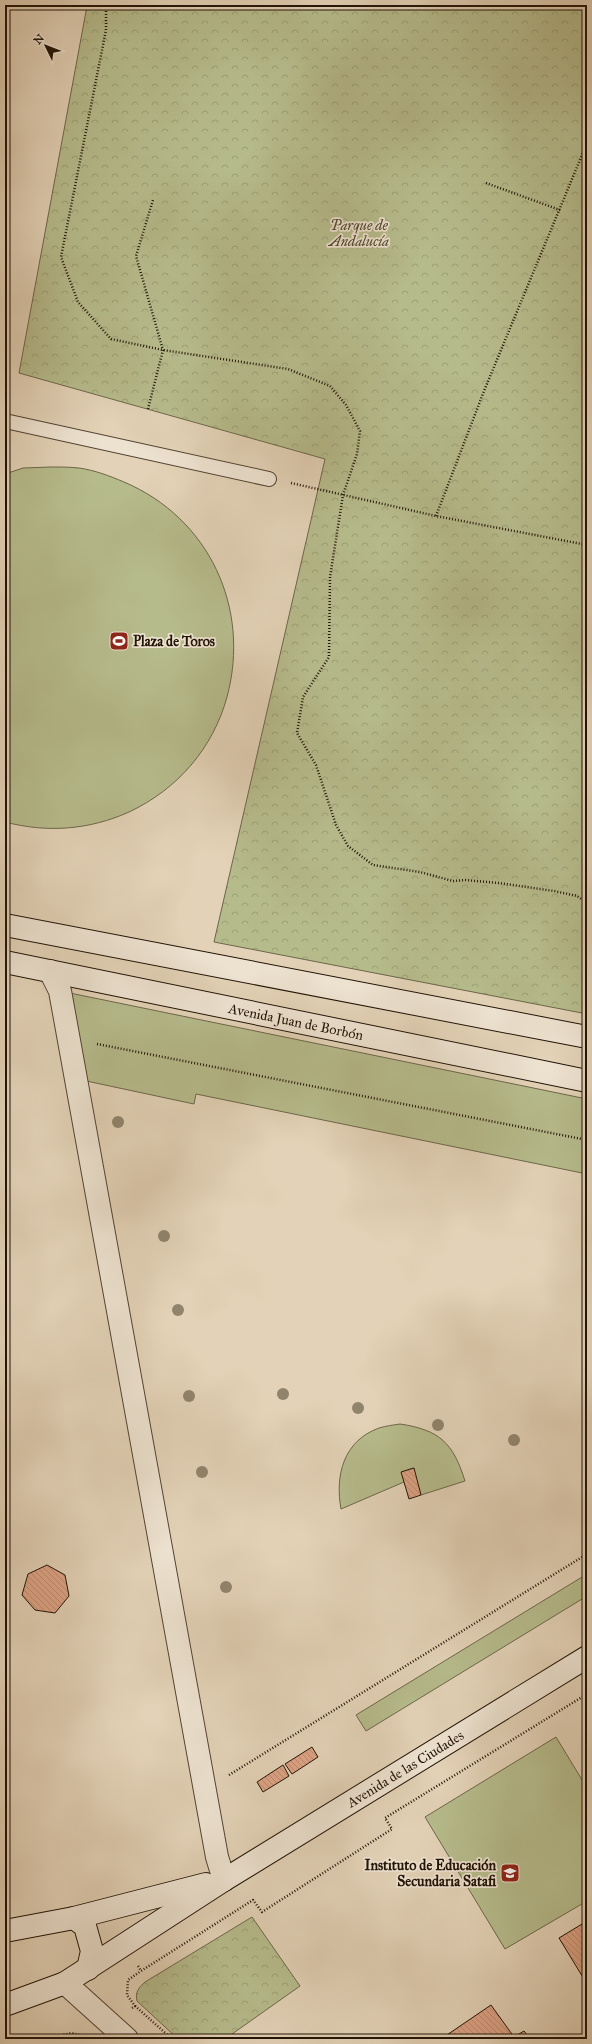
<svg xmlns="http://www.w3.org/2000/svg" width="592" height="2044" viewBox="0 0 592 2044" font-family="'IM FELL Great Primer',serif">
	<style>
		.green { fill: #b6bb8c; stroke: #6c6749 }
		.park { fill: url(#park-crowns); stroke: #6c6749 }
		.building { fill: url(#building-back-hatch); stroke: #211306 }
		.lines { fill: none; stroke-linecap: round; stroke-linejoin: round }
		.lane-casing { stroke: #524332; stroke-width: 16 }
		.street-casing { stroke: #524332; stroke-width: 24 }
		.secondary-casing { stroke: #211306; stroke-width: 24 }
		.path { stroke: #211306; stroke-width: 2.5; stroke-dasharray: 1 2; stroke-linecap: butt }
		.lane { stroke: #ede2d0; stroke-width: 14 }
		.street { stroke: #ede2d0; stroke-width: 22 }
		.secondary { stroke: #ede2d0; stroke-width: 22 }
		.tree { fill: #91846c }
		.labels { text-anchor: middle; stroke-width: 3.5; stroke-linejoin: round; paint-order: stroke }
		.park-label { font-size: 14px; font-style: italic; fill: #4e452e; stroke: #ede2d0 }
		.poi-label { font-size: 14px; font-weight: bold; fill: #211306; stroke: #ede2d0; text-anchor: start }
		.street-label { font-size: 14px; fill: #211306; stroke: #ede2d0 }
	</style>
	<defs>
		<pattern id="park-crowns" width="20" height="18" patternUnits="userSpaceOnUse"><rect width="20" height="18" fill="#b6bb8c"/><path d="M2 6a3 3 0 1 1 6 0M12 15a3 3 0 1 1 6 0" fill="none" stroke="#9ca077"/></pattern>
		<pattern id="building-back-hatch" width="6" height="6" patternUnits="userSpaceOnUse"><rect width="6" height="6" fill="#dda385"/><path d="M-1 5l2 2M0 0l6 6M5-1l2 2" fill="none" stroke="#bd8b71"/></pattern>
	</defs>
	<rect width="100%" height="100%" fill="#e3d2b7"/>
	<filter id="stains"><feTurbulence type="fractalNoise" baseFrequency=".005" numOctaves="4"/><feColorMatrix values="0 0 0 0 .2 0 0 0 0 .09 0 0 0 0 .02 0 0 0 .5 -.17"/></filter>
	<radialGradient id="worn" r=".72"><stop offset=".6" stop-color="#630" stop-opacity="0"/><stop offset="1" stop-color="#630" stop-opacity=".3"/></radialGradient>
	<g class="green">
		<path d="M51,467c9,0 19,0 28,1 15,2 31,8 45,14 85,36 127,126 103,215 -14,51 -49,92 -98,115 -40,18 -82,21 -124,10v-348l18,-6z"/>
		<path d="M60,991l527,108v75l-391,-80 -2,10 -117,-25z"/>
		<path d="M400,1424c40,6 53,19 65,57l-44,14 -8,-27 -11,4 2,10 -63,27c-6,-33 2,-68 38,-81 7,-2 14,-3 21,-4z"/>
		<path d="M587,1574v22l-221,135 -10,-16z"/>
		<path d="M556,1737l31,51v113l-82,48 -80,-132z"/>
	</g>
	<g class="park">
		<path d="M84,5h503v1009l-373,-72 111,-483 -306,-86 68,-367z"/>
		<path d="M252,1917l48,69 -75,53h-47l-41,-38c-2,-8 1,-13 8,-19z"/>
	</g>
	<g class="building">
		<path d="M414,1468l7,27 -12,4 -8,-27z"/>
		<path d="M47,1565l18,10 4,21 -14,17 -20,-3 -13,-15 6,-21z"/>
		<path d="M312,1747l6,10 -26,17 -7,-10z"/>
		<path d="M283,1765l6,11 -26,16 -6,-10z"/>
		<path d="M587,1921v63l-28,-46z"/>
		<path d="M491,2005l23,32 10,-6 6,8h-89z"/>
	</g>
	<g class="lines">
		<g class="lane-casing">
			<path id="lane" d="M5,421l264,58"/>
		</g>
		<g class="street-casing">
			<g id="street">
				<path d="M50,971l10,20 157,866 7,23"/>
				<path d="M65,1983l62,56"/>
			</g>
		</g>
		<g class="secondary-casing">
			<g id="secondary">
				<path d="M5,925l582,112"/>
				<path id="s1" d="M5,962l582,119"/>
				<path d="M74,1918l11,8 7,25 -4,18"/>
				<path d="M5,1931l69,-13 132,-34"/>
				<path id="s2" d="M5,2005l60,-22 159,-103 363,-223"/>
			</g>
		</g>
		<g class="path">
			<path d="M106,5v25l-45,227 17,45 33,37 52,11 125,19 42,17 16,19 14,26 -3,23 -14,41 -13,82 -1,80 -26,40 -6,36 19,32 20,60 12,21 25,19 47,7 33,9 12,-1 34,3 55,8 23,5 10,7"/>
			<path d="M486,183l74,27"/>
			<path d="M148,409l15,-59 -27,-94 17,-56"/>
			<path d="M291,483l145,33 151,29"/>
			<path d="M436,516l48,-125 103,-248"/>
			<path d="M97,1044l490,96"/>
			<path d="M229,1775l358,-221"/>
			<path d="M138,1966l3,5 112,-71 9,12 130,-83 -7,-11 202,-124"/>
			<path d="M135,2006l37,33"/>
			<path d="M132,2008l3,-2 -8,-11 1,-15 13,-9"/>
			<path d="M43,2039l29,-6 11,3"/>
		</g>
		<use href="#lane" class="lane"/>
		<use href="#street" class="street"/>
		<use href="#secondary" class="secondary"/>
	</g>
	<g class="tree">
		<circle cx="118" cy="1122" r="6"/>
		<circle cx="164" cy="1236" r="6"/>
		<circle cx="178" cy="1310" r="6"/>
		<circle cx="283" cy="1394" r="6"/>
		<circle cx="189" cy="1396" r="6"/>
		<circle cx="358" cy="1408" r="6"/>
		<circle cx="438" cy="1425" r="6"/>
		<circle cx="514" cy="1440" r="6"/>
		<circle cx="202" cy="1472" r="6"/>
		<circle cx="226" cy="1587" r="6"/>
	</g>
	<defs>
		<g id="stadium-square" transform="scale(1)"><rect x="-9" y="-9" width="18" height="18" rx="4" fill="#8f2418" stroke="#ede2d0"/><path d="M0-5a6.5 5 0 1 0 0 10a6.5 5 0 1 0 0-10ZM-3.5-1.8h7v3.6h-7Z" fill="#fff"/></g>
		<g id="school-square" transform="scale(1)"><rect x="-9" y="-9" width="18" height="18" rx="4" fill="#8f2418" stroke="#ede2d0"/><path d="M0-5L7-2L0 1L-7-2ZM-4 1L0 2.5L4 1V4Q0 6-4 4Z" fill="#fff"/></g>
	</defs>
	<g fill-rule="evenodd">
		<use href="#stadium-square" x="119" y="641"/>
		<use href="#school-square" x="510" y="1873"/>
	</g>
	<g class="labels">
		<g class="park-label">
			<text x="359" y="230">Parque de<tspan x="359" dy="16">Andalucía</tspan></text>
		</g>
		<g class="poi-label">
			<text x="133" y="646">Plaza de Toros</text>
			<text x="496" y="1870" text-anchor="end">Instituto de Educación<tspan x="496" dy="16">Secundaria Satafi</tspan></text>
		</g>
		<g class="street-label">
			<text dy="5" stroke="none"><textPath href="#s1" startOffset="297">Avenida Juan de Borbón</textPath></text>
			<text dy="5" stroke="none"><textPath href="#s2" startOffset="466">Avenida de las Ciudades</textPath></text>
		</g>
	</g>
	<rect width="592" height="2044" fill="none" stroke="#e3d2b7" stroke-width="20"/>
	<rect x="6" y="6" width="580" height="2032" fill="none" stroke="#211306" stroke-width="2"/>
	<rect x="10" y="10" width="572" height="2024" fill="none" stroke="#211306"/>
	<g transform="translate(46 46) rotate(313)" stroke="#ede2d0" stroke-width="3" paint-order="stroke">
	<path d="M0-3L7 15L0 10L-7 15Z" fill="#211306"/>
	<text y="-6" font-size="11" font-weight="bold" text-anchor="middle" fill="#211306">N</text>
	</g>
	<rect width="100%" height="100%" filter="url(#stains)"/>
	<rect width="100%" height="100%" fill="url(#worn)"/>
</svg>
